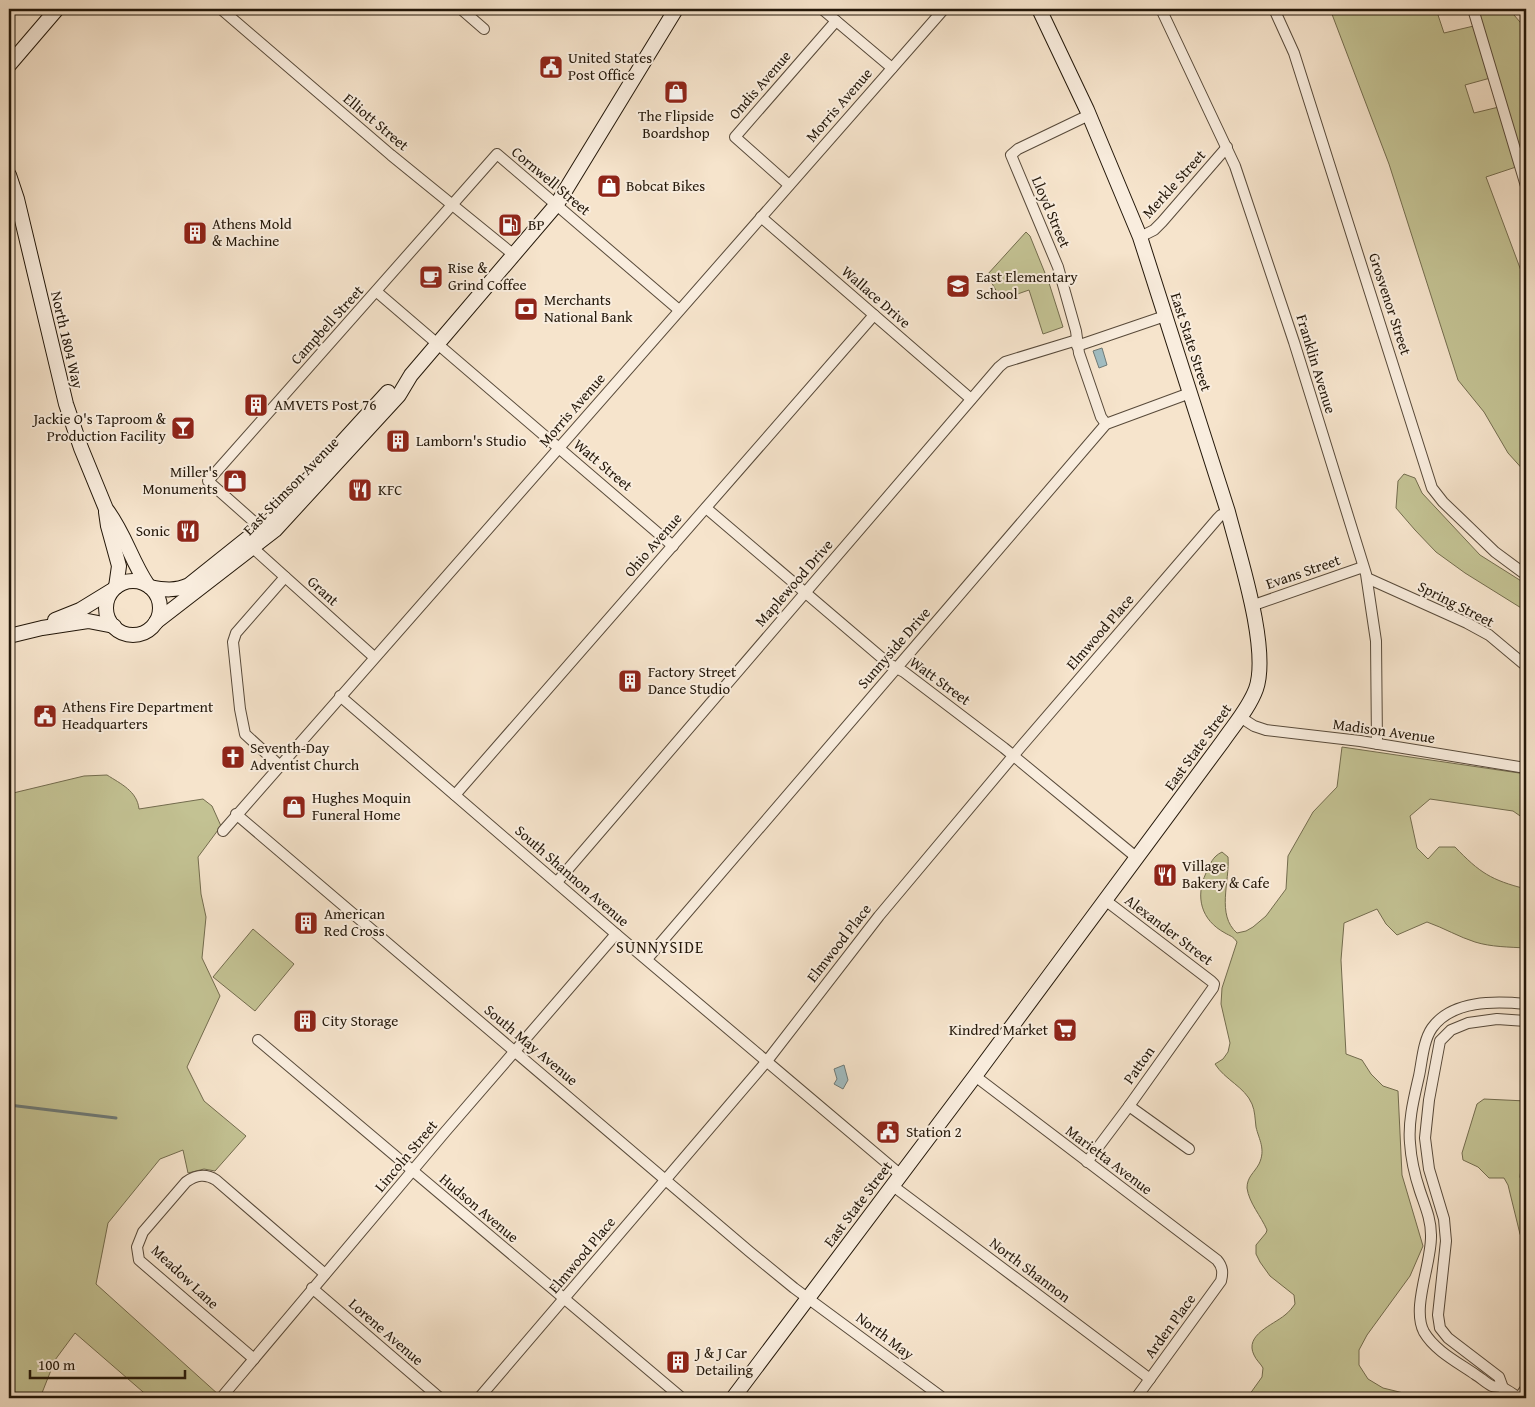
<svg xmlns="http://www.w3.org/2000/svg" width="1535" height="1407" viewBox="0 0 1535 1407" font-family="'Gentium Book Plus',serif">
	<style>
		.green { fill: #c3c293; stroke: #736c4e; fill-rule: evenodd }
		.water { fill: #a0bcc1; stroke: #6e7a77 }
		.lines { fill: none; stroke-linecap: round; stroke-linejoin: round }
		.stream { stroke: #6e7a77; stroke-width: 3 }
		.street-casing { stroke: #584a3a; stroke-width: 12 }
		.secondary-casing { stroke: #231709; stroke-width: 16 }
		.street { stroke: #f9edde; stroke-width: 10 }
		.secondary { stroke: #f9edde; stroke-width: 14 }
		.labels { text-anchor: middle; stroke-width: 4; stroke-linejoin: round; paint-order: stroke }
		.poi-label { font-size: 15px; fill: #231709; stroke: #f9edde; text-anchor: start }
		.street-label { font-size: 15px; fill: #231709; stroke: #f9edde }
		.neighbourhood-label { font-size: 16px; letter-spacing: 1px; fill: #231709; stroke: #f9edde }
	</style>
	<rect width="100%" height="100%" fill="#f6e4cc"/>
	<filter id="stains"><feTurbulence type="fractalNoise" baseFrequency=".004" numOctaves="4"/><feColorMatrix values="0 0 0 0 .2 0 0 0 0 .09 0 0 0 0 .02 0 0 0 .5 -.17"/></filter>
	<radialGradient id="worn" r=".72"><stop offset=".6" stop-color="#630" stop-opacity="0"/><stop offset="1" stop-color="#630" stop-opacity=".3"/></radialGradient>
	<g class="green">
		<path d="M1330,9h106l8,24 34,-8 -5,-16h48l-7,6 12,14v157l-7,-20 -33,11 37,99h3v197l-18,-20 -24,-41 -26,-32 -69,-216zM1494,77l9,29 -29,7 -9,-28z"/>
		<path d="M1026,232l4,4 19,47 14,44 -20,7 -14,-44 -20,7 -12,-5 -10,-17z"/>
		<path d="M1404,474l11,4 7,15 58,62 46,29v27l-61,-38 -29,-21 -21,-22 -19,-22 2,-27z"/>
		<path d="M1342,747l184,27v46l-13,-9 -83,-12 -20,17 7,32 11,11 11,-12h16c25,26 36,33 71,42v59c-17,-1 -35,-1 -51,-6 -16,-5 -31,-14 -48,-20l-30,13 -11,-11 -9,-15 -33,14 -3,37 5,94 16,6 9,14 12,12 15,5 4,84 21,71 -13,30 -43,59 -8,15v15l9,14 15,9 41,10h-177l15,-21 1,-9c-2,-4 -7,-8 -9,-13 -10,-20 19,-30 31,-40 4,-3 7,-7 10,-11l-1,-9 -24,-19 -10,-14 -4,-8v-9l10,-12 1,-3c-6,-14 -18,-27 -20,-42 0,-11 7,-15 12,-24 7,-15 0,-24 -3,-37 -1,-8 -1,-16 -4,-23 -7,-17 -27,-24 -37,-40l8,-5 5,-7 2,-9 -9,-39 1,-16 15,-46c-4,-6 -7,-6 -12,-9 -24,-13 -30,-36 -19,-60 5,-10 6,-16 16,-21l6,5c2,24 -12,58 9,76l9,-2 7,-4 13,-11 20,-27 2,-33 25,-44 24,-25z"/>
		<path d="M107,775c14,9 30,16 32,34l64,-10 9,7 9,20 -23,31 3,37 5,23 -4,41 18,38 -33,71 17,34 42,35 -31,35 -11,-2 -16,4 -5,-23 -23,9 -52,64 -12,61 123,111v3h-69l-75,-65 -20,27 -15,38h-31v-604l75,-18z"/>
		<path d="M253,929l41,35 -39,47 -42,-34z"/>
		<path d="M1484,1099l42,2v55l-4,4 -2,17 6,14v56l-6,-13 -12,-49 -4,-7h-15l-11,-11 -15,-7 -1,-7 15,-49z"/>
	</g>
	<g class="water">
		<path d="M1102,348l5,17 -8,3 -6,-17z"/>
		<path d="M844,1065l4,15 -5,9 -9,-5 3,-5 -3,-10z"/>
	</g>
	<g class="lines">
		<path class="stream" d="M9,1105l107,13"/>
		<g class="street-casing">
			<g id="street">
				<path d="M221,9l170,146 123,100"/>
				<path d="M461,9l23,20"/>
				<path d="M822,9l70,59"/>
				<path d="M1161,9l74,157 59,176 72,232 10,67 1,103"/>
				<path d="M1274,9l20,44 138,435 11,14 52,50 31,23"/>
				<path d="M1473,9l53,177"/>
				<path d="M1089,115l-71,34 -7,6 47,112 18,64 3,22 22,64 5,7"/>
				<path d="M789,185l-54,-48 101,-116"/>
				<path d="M761,217l210,182"/>
				<path d="M1140,237l14,-7 8,-8 65,-75"/>
				<path d="M377,292l296,254"/>
				<path d="M1077,346l88,-30"/>
				<path d="M706,508l183,156 15,8 100,76 132,109"/>
				<path d="M261,528l-53,-47 289,-327 182,156"/>
				<path d="M253,548l121,109"/>
				<path d="M1367,578l100,45 22,12 37,31"/>
				<path d="M1251,606l112,-39"/>
				<path d="M340,696l276,238 285,241"/>
				<path d="M1240,717l14,9 12,4 94,11 166,27"/>
				<path d="M279,765l-34,-31 -5,-25 -7,-67 3,-9 49,-56"/>
				<path d="M455,795l419,-480"/>
				<path d="M236,814l514,438 44,36 149,110"/>
				<path d="M223,831l721,-822"/>
				<path d="M557,882l442,-515 6,-5 72,-22"/>
				<path d="M647,959l459,-535 84,-31"/>
				<path d="M258,1040l424,358"/>
				<path d="M975,1076l242,184c6,7 6,13 4,21l-85,117"/>
				<path d="M1129,1106l60,43"/>
				<path d="M1087,1162l42,-56 84,-118 1,-4 -3,-3 -106,-81"/>
				<path d="M893,1186l257,193"/>
				<path d="M312,1288l128,110"/>
				<path d="M254,1359l-115,-99 -2,-13 6,-15 43,-50c10,-7 19,-9 30,-2l109,94"/>
				<path d="M1503,1388l-4,-11 -51,-39 -8,-10 -2,-13 8,-74 -2,-22 -15,-50 -4,-31 4,-38 11,-59 11,-11 17,-7 29,-4 29,2"/>
				<path d="M221,1398l224,-266 171,-198"/>
				<path d="M479,1398l288,-337 112,-145 140,-167 199,-231 3,-3 7,-3"/>
				<path d="M1519,1398c-5,-3 -11,-8 -16,-10 -4,-2 -8,-1 -11,-2 -6,-3 -11,-8 -16,-11 -17,-12 -41,-24 -52,-43 -13,-24 8,-69 7,-97 0,-16 -6,-29 -11,-44 -5,-15 -9,-32 -10,-48 -2,-22 4,-45 9,-67 3,-14 4,-35 13,-48 20,-28 63,-27 94,-24"/>
				<path d="M1519,1398l7,-10"/>
			</g>
		</g>
		<g class="secondary-casing">
			<g id="secondary">
				<path d="M9,65l48,-56"/>
				<path d="M9,175l8,24 49,205 15,44 25,61c18,23 25,51 41,75"/>
				<path d="M106,512l2,14 11,40 -3,21"/>
				<circle cx="133" cy="608" r="27"/>
				<path d="M150,587c14,3 26,4 39,-2l84,-67 115,-126"/>
				<path d="M55,620l25,-10 31,-19"/>
				<path d="M156,622l119,-92 124,-135 12,-20 146,-171 119,-195"/>
				<path d="M9,636l33,-8 46,-7 26,5"/>
				<path d="M733,1398l242,-322 248,-335c11,-16 26,-33 33,-52 14,-40 -17,-134 -28,-177l-88,-275 -53,-127 -48,-101"/>
			</g>
		</g>
		<use href="#street" class="street"/>
		<use href="#secondary" class="secondary"/>
	</g>
	<defs>
		<g id="civic-square" transform="scale(1.25)"><rect x="-9" y="-9" width="18" height="18" rx="4" fill="#8f2418" stroke="#f9edde"/><path d="M-.6-6.5H3V-4.5H.6V-3L4-1V1h2V6H-6V1h2V-1L-.6-3ZM-1.2 2.5V6h2.4V2.5Z" fill="#fff"/></g>
		<g id="shop-square" transform="scale(1.25)"><rect x="-9" y="-9" width="18" height="18" rx="4" fill="#8f2418" stroke="#f9edde"/><path d="M-5-2.5h2.3a2.7 3.5 0 0 1 5.4 0H5L5.5 6h-11ZM-1.5-2.5h3a1.5 2.3 0 0 0-3 0Z" fill="#fff"/></g>
		<g id="fuel-square" transform="scale(1.25)"><rect x="-9" y="-9" width="18" height="18" rx="4" fill="#8f2418" stroke="#f9edde"/><path d="M-5.5-6h7V0h2V4h1.3V-2.5L3-4.5l.8-.8L6-3V5H2.5V1h-1V6h-7ZM-4.2-4.7v3.2H.2V-4.7Z" fill="#fff"/></g>
		<g id="building-square" transform="scale(1.25)"><rect x="-9" y="-9" width="18" height="18" rx="4" fill="#8f2418" stroke="#f9edde"/><path d="M-4-6H4V6H1V3H-1V6H-4ZM-2.5-4.3h1.7v1.8h-1.7ZM.8-4.3h1.7v1.8H.8ZM-2.5-1h1.7V.8h-1.7ZM.8-1h1.7V.8H.8Z" fill="#fff"/></g>
		<g id="cafe-square" transform="scale(1.25)"><rect x="-9" y="-9" width="18" height="18" rx="4" fill="#8f2418" stroke="#f9edde"/><path d="M-5.5-4.5H6V0H3Q3 3.5 0 3.5H-2.5Q-5.5 3.5-5.5 0ZM3-3.2v2h1.7v-2ZM-6 4.5H4V6H-6Z" fill="#fff"/></g>
		<g id="school-square" transform="scale(1.25)"><rect x="-9" y="-9" width="18" height="18" rx="4" fill="#8f2418" stroke="#f9edde"/><path d="M0-5L7-2L0 1L-7-2ZM-4 1L0 2.5L4 1V4Q0 6-4 4Z" fill="#fff"/></g>
		<g id="bank-square" transform="scale(1.25)"><rect x="-9" y="-9" width="18" height="18" rx="4" fill="#8f2418" stroke="#f9edde"/><path d="M-6-4H6V4H-6ZM0-2.3a2.3 2.3 0 1 0 0 4.6a2.3 2.3 0 1 0 0-4.6Z" fill="#fff"/></g>
		<g id="bar-square" transform="scale(1.25)"><rect x="-9" y="-9" width="18" height="18" rx="4" fill="#8f2418" stroke="#f9edde"/><path d="M-6-5H6L.8 .8V4.5H3.5V6h-7V4.5H-.8V.8Z" fill="#fff"/></g>
		<g id="restaurant-square" transform="scale(1.25)"><rect x="-9" y="-9" width="18" height="18" rx="4" fill="#8f2418" stroke="#f9edde"/><path d="M-5-6h1v4h1v-4h1v4h1v-4h1v5L-1.5 .5V6h-2V.5L-5-1ZM5-6V6H3V1.5H1.5Q1.5-4 5-6Z" fill="#fff"/></g>
		<g id="church-square" transform="scale(1.25)"><rect x="-9" y="-9" width="18" height="18" rx="4" fill="#8f2418" stroke="#f9edde"/><path d="M-1.2-6h2.4v3.5h3.3v2.4h-3.3V6h-2.4V-.1h-3.3v-2.4h3.3Z" fill="#fff"/></g>
		<g id="supermarket-square" transform="scale(1.25)"><rect x="-9" y="-9" width="18" height="18" rx="4" fill="#8f2418" stroke="#f9edde"/><path d="M-6-5.5h2.5l.6 2H6L4.5 2H-2.5L-4.4-4H-6ZM-1.5 3.2a1.3 1.3 0 1 0 .1 0ZM3 3.2a1.3 1.3 0 1 0 .1 0Z" fill="#fff"/></g>
	</defs>
	<g fill-rule="evenodd">
		<use href="#civic-square" x="551" y="67"/>
		<use href="#shop-square" x="676" y="92"/>
		<use href="#shop-square" x="609" y="186"/>
		<use href="#fuel-square" x="510" y="225"/>
		<use href="#building-square" x="195" y="233"/>
		<use href="#cafe-square" x="431" y="277"/>
		<use href="#school-square" x="958" y="286"/>
		<use href="#bank-square" x="526" y="309"/>
		<use href="#building-square" x="256" y="405"/>
		<use href="#bar-square" x="183" y="428"/>
		<use href="#building-square" x="398" y="441"/>
		<use href="#shop-square" x="235" y="481"/>
		<use href="#restaurant-square" x="360" y="490"/>
		<use href="#restaurant-square" x="188" y="531"/>
		<use href="#building-square" x="630" y="681"/>
		<use href="#civic-square" x="45" y="716"/>
		<use href="#church-square" x="233" y="757"/>
		<use href="#shop-square" x="294" y="807"/>
		<use href="#restaurant-square" x="1165" y="875"/>
		<use href="#building-square" x="306" y="923"/>
		<use href="#building-square" x="305" y="1021"/>
		<use href="#supermarket-square" x="1065" y="1030"/>
		<use href="#civic-square" x="888" y="1132"/>
		<use href="#building-square" x="678" y="1362"/>
	</g>
	<g class="labels">
		<g class="poi-label">
			<text x="568" y="63">United States<tspan x="568" dy="17">Post Office</tspan></text>
			<text x="676" y="121" text-anchor="middle">The Flipside<tspan x="676" dy="17">Boardshop</tspan></text>
			<text x="626" y="191">Bobcat Bikes</text>
			<text x="212" y="229">Athens Mold<tspan x="212" dy="17">&amp; Machine</tspan></text>
			<text x="528" y="230">BP</text>
			<text x="448" y="273">Rise &amp;<tspan x="448" dy="17">Grind Coffee</tspan></text>
			<text x="976" y="282">East Elementary<tspan x="976" dy="17">School</tspan></text>
			<text x="544" y="305">Merchants<tspan x="544" dy="17">National Bank</tspan></text>
			<text x="274" y="410">AMVETS Post 76</text>
			<text x="166" y="424" text-anchor="end">Jackie O's Taproom &amp;<tspan x="166" dy="17">Production Facility</tspan></text>
			<text x="416" y="446">Lamborn's Studio</text>
			<text x="218" y="477" text-anchor="end">Miller's<tspan x="218" dy="17">Monuments</tspan></text>
			<text x="378" y="495">KFC</text>
			<text x="170" y="536" text-anchor="end">Sonic</text>
			<text x="648" y="677">Factory Street<tspan x="648" dy="17">Dance Studio</tspan></text>
			<text x="62" y="712">Athens Fire Department<tspan x="62" dy="17">Headquarters</tspan></text>
			<text x="250" y="753">Seventh-Day<tspan x="250" dy="17">Adventist Church</tspan></text>
			<text x="312" y="803">Hughes Moquin<tspan x="312" dy="17">Funeral Home</tspan></text>
			<text x="1182" y="871">Village<tspan x="1182" dy="17">Bakery &amp; Cafe</tspan></text>
			<text x="324" y="919">American<tspan x="324" dy="17">Red Cross</tspan></text>
			<text x="322" y="1026">City Storage</text>
			<text x="1048" y="1035" text-anchor="end">Kindred Market</text>
			<text x="906" y="1137">Station 2</text>
			<text x="696" y="1358">J &amp; J Car<tspan x="696" dy="17">Detailing</tspan></text>
		</g>
		<g class="street-label">
			<text transform="translate(760 85) rotate(-49)" y="5">Ondis Avenue</text>
			<text transform="translate(839 105) rotate(-49)" y="5">Morris Avenue</text>
			<text transform="translate(376 122) rotate(40)" y="5">Elliott Street</text>
			<text transform="translate(551 181) rotate(40)" y="5">Cornwell Street</text>
			<text transform="translate(1174 184) rotate(-48)" y="5">Merkle Street</text>
			<text transform="translate(1051 212) rotate(67)" y="5">Lloyd Street</text>
			<text transform="translate(876 297) rotate(41)" y="5">Wallace Drive</text>
			<text transform="translate(1390 304) rotate(72)" y="5">Grosvenor Street</text>
			<text transform="translate(327 325) rotate(-48)" y="5">Campbell Street</text>
			<text transform="translate(67 340) rotate(77)" y="5">North 1804 Way</text>
			<text transform="translate(1191 342) rotate(72)" y="5">East State Street</text>
			<text transform="translate(1316 364) rotate(73)" y="5">Franklin Avenue</text>
			<text transform="translate(572 410) rotate(-49)" y="5">Morris Avenue</text>
			<text transform="translate(603 465) rotate(40)" y="5">Watt Street</text>
			<text transform="translate(291 486) rotate(-46)" y="5">East Stimson Avenue</text>
			<text transform="translate(653 545) rotate(-49)" y="5">Ohio Avenue</text>
			<text transform="translate(1303 572) rotate(-19)" y="5">Evans Street</text>
			<text transform="translate(794 583) rotate(-49)" y="5">Maplewood Drive</text>
			<text transform="translate(323 591) rotate(42)" y="5">Grant</text>
			<text transform="translate(1456 604) rotate(27)" y="5">Spring Street</text>
			<text transform="translate(1100 632) rotate(-49)" y="5">Elmwood Place</text>
			<text transform="translate(894 648) rotate(-49)" y="5">Sunnyside Drive</text>
			<text transform="translate(940 681) rotate(36)" y="5">Watt Street</text>
			<text transform="translate(1384 731) rotate(8)" y="5">Madison Avenue</text>
			<text transform="translate(1198 747) rotate(-54)" y="5">East State Street</text>
			<text transform="translate(572 876) rotate(41)" y="5">South Shannon Avenue</text>
			<text transform="translate(1169 930) rotate(37)" y="5">Alexander Street</text>
			<text transform="translate(839 943) rotate(-52)" y="5">Elmwood Place</text>
			<text transform="translate(531 1045) rotate(40)" y="5">South May Avenue</text>
			<text transform="translate(1139 1065) rotate(-55)" y="5">Patton</text>
			<text transform="translate(406 1156) rotate(-50)" y="5">Lincoln Street</text>
			<text transform="translate(1109 1160) rotate(37)" y="5">Marietta Avenue</text>
			<text transform="translate(858 1204) rotate(-53)" y="5">East State Street</text>
			<text transform="translate(479 1208) rotate(40)" y="5">Hudson Avenue</text>
			<text transform="translate(582 1255) rotate(-50)" y="5">Elmwood Place</text>
			<text transform="translate(1030 1270) rotate(37)" y="5">North Shannon</text>
			<text transform="translate(185 1277) rotate(43)" y="5">Meadow Lane</text>
			<text transform="translate(1170 1326) rotate(-54)" y="5">Arden Place</text>
			<text transform="translate(386 1332) rotate(41)" y="5">Lorene Avenue</text>
			<text transform="translate(885 1336) rotate(37)" y="5">North May</text>
		</g>
		<g class="neighbourhood-label">
			<text x="660" y="953">SUNNYSIDE</text>
		</g>
	</g>
	<rect width="1535" height="1407" fill="none" stroke="#f6e4cc" stroke-width="30"/>
	<rect x="10" y="10" width="1515" height="1387" fill="none" stroke="#231709" stroke-width="2.5"/>
	<rect x="15" y="15" width="1505" height="1377" fill="none" stroke="#231709"/>
	<path d="M30 1370v8h155v-8" fill="none" stroke="#231709" stroke-width="2.5"/>
	<text x="38" y="1370" font-size="15" fill="#231709" stroke="#f9edde" stroke-width="4" paint-order="stroke">100 m</text>
	<rect width="100%" height="100%" filter="url(#stains)"/>
	<rect width="100%" height="100%" fill="url(#worn)"/>
</svg>
